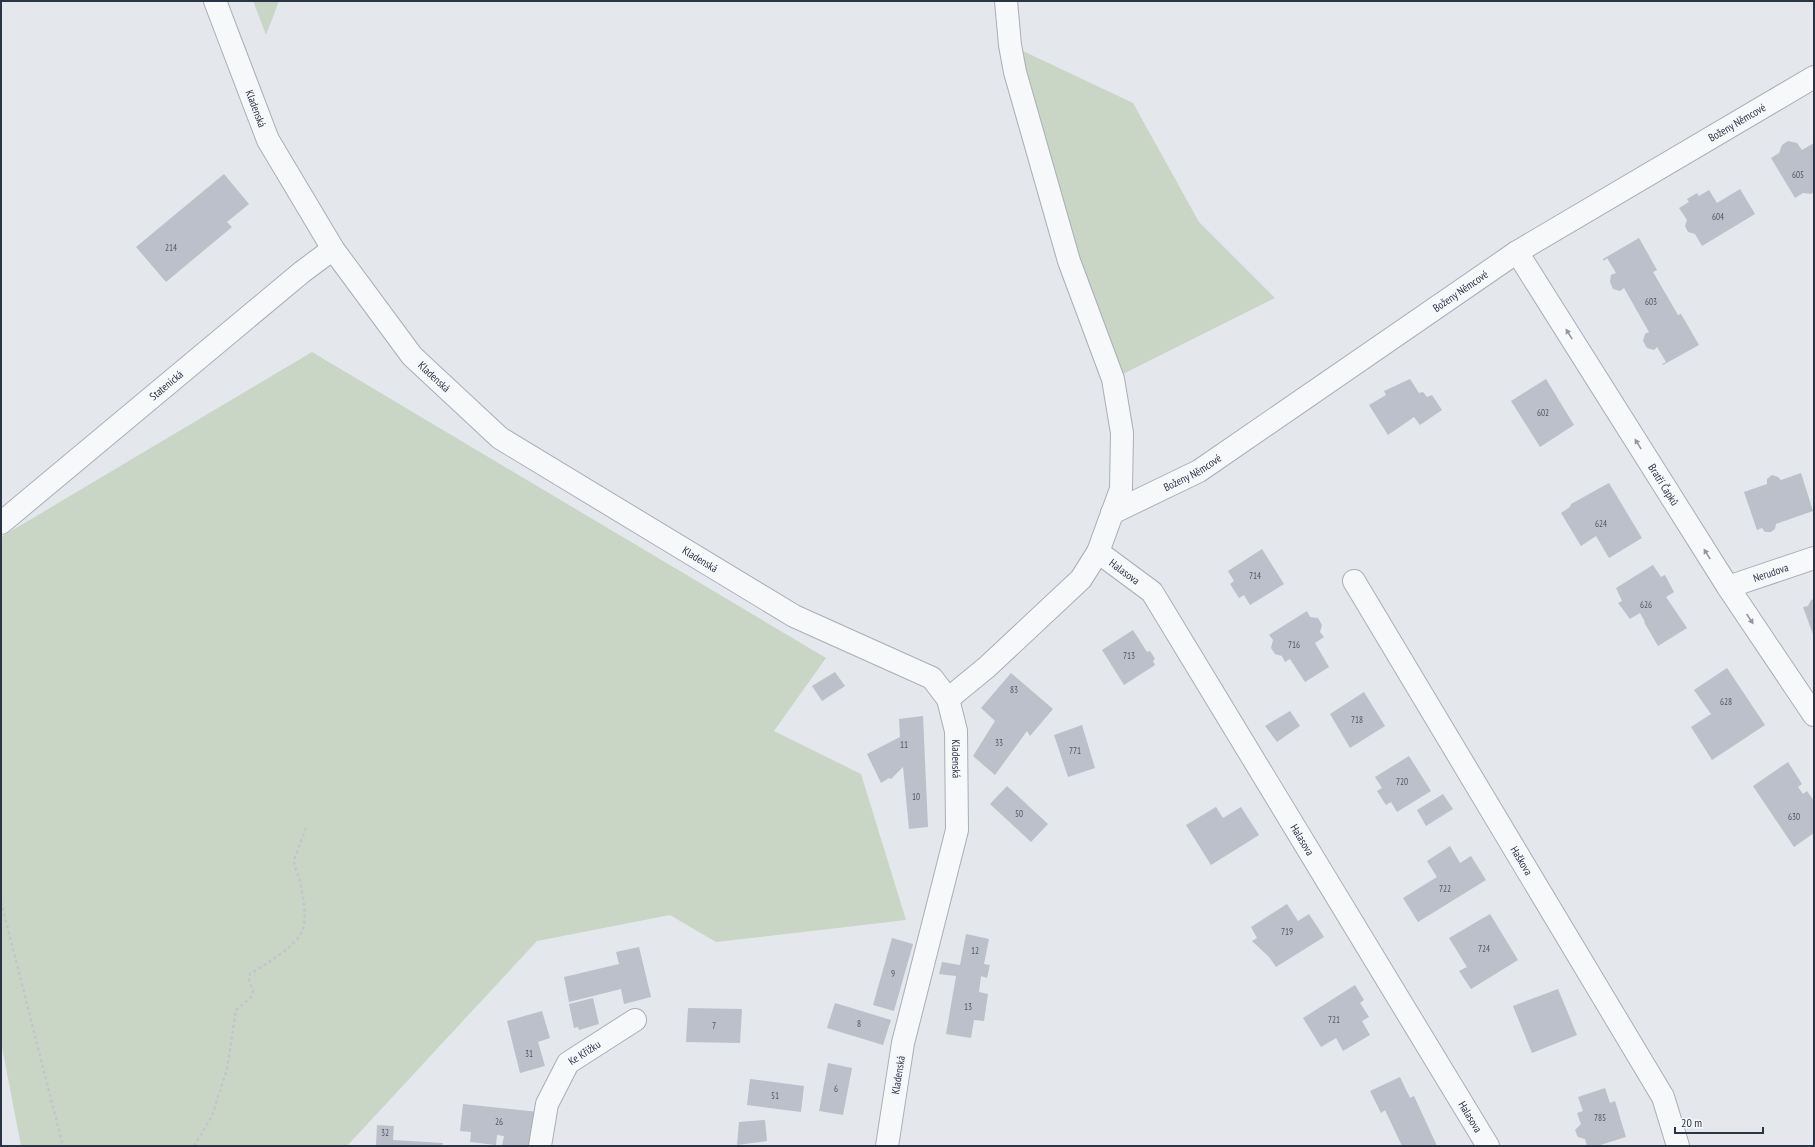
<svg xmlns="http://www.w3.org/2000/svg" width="1815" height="1147" viewBox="0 0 1815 1147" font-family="'PT Sans Narrow',sans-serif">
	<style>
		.green { fill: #c9d6c5 }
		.building { fill: #bbc0ca }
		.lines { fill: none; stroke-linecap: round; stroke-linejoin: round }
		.minor-casing { stroke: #a9aeb7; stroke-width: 24 }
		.tertiary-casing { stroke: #a9aeb7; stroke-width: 24 }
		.path { stroke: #c2c5cb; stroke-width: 2.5; stroke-dasharray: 3 3; stroke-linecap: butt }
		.minor { stroke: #f7f8fa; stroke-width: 22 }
		.tertiary { stroke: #f7f8fa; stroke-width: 22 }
		.oneway { fill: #9196a0 }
		.labels { text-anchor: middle; stroke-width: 4; stroke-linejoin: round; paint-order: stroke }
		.number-label { font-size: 9px; fill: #4f5766 }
		.street-label { font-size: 11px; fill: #2b3445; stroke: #f4f6f9 }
	</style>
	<rect width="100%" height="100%" fill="#e4e7ec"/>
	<g class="green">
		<path d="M253,1h26l-13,34z"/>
		<path d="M1010,45l123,58 66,119 76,76 -162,81z"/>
		<path d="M312,352l514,306 -52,73 87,43 45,146 -190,22 -46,-27 -133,26 -190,205h-326l-20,-104v-505z"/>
	</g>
	<g class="building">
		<path d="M1788,141l9,2 5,7 12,-7v49l-3,2 -8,-1 -8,5 -24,-40 8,-5 3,-8z"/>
		<path d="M224,174l25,30 -22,18 5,5 -66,55 -30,-35z"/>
		<path d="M1740,189l15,25 -53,32 -7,-12 -7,-2 -3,-6 2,-6 -8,-12 10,-6 -2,-3 10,-6 2,3 10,-6 8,13z"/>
		<path d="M1639,238l18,32 -4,2 25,43 3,-1 18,31 -36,20 -1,-1 4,-2 -9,-15 -3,3 -7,-2 -4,-7 2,-7 4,-2 -25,-44 -4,3 -7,-2 -3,-7 1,-7 5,-2 -9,-15 -3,3 -1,-2z"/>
		<path d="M1410,379l9,14 4,-1 4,5 5,-2 10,15 -22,15 -6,-8 -26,18 -19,-30 17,-10 -2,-4z"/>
		<path d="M1546,379l28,46 -34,22 -29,-46z"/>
		<path d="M1801,473l12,38 -37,13 -1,5 -4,3h-6l-3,-4 -5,2 -13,-38 23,-8v-5l5,-4 6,2 3,3z"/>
		<path d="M1609,483l33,55 -33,20 -13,-22 -15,10 -20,-33 9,-6 1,-3z"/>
		<path d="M1262,549l22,35 -34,21 -6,-10 -5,3 -9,-14 4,-3 -6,-10z"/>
		<path d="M1653,565l8,12 4,-2 9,17 -8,5 21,31 -29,18 -14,-24h1l-5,-9 -10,6 -12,-16 4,-2 -6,-13z"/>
		<path d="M1814,599v38l-11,-30 5,-1 3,-6z"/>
		<path d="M1307,611l3,6 8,1 4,7 -2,7 4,5 -9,6 14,24 -24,15 -15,-23 -5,3 -3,-6 -7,-2 -4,-6 2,-8 -4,-5z"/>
		<path d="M1133,630l14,22 3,-1 5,8 -2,2 2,4 -31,20 -22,-35z"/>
		<path d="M1727,668l38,57 -53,35 -21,-33 20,-13 -17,-24z"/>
		<path d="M835,672l10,14 -23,15 -10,-15z"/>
		<path d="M1011,673l42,36 -23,27 -3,-5 -32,44 -22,-19 22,-35 -14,-13z"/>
		<path d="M1364,692l21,34 -35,22 -20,-34z"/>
		<path d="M1290,711l10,15 -23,16 -12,-16z"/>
		<path d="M923,716l5,111 -19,2 -6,-62 -12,12 -2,-1 -8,5 -14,-29 33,-17 -1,-18z"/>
		<path d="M1082,725l13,43 -27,9 -14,-42z"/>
		<path d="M1409,756l22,35 -34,21 -6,-10 -5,3 -9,-14 5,-3 -7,-11z"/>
		<path d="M1788,762l14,22 -4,3 5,7 4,-3 7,10v32l-20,14 -41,-61z"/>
		<path d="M1007,786l41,38 -17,18 -41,-38z"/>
		<path d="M1443,794l10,15 -27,17 -9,-16z"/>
		<path d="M1216,807l7,11 18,-11 18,28 -48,30 -25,-40z"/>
		<path d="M1450,846l10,17 11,-7 15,24 -68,42 -15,-24 34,-21 -10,-16z"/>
		<path d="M1287,904l11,17 11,-7 15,23 -48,30 -7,-10 -17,-16 5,-3 -6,-11z"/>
		<path d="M1490,914l28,46 -47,29 -12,-18 8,-4 -18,-29z"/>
		<path d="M966,934l23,5 -5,25 6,1 -3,13 -6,-2 -2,16 9,2 -4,27 -10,-1 -3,18 -25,-4 10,-58 -17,-2 3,-12 18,3z"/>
		<path d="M892,938l21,6 -19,67 -21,-6z"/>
		<path d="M639,947l12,50 -27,7 -3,-15 -52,13 -5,-25 55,-13 -3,-12z"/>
		<path d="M1355,985l9,15 -4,3 9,14 -7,4 8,14 -27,16 -7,-13 -15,9 -18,-29z"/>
		<path d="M1558,989l19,46 -45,18 -19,-47z"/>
		<path d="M593,998l6,26 -20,6 -1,-3 -4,1 -5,-24z"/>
		<path d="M835,1003l56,17 -8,25 -56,-17z"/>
		<path d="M688,1008l54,1 -2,34 -54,-1z"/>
		<path d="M542,1011l8,27 -12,4 7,24 -25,7 -13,-52z"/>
		<path d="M828,1063l24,5 -9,47 -24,-4z"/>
		<path d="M1400,1077l10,21 4,-2 23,50h-35l-17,-36 -4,3 -11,-22z"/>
		<path d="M750,1079l54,7 -3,26 -54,-7z"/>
		<path d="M1605,1088l5,15 5,-2 11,36 -29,9h-10l-2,-7 -7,-2 -3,-7 6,-6 -4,-11 6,-2 -5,-14z"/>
		<path d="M463,1104l75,8 -2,27 -6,-1 -1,8h-27l2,-10 -7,-1 -1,10 -26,-3 1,-10 -11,-1z"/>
		<path d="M765,1120l2,21 -30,4 2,-23z"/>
		<path d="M377,1125l17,1 -1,14 50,3 -1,3h-66z"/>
	</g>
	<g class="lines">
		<g class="minor-casing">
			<g id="minor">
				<path id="s1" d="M1517,252l211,335 86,128"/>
				<path id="s2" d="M1112,513l87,-42 318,-219 297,-175"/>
				<path id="s3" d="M1,523l301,-251 31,-23"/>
				<path id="s4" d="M1098,552l54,40 336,554"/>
				<path id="s5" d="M1354,581l309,516 15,49"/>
				<path id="s6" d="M1728,587l86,-29"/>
				<path id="s7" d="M540,1146l7,-42 21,-41 67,-43"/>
			</g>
		</g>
		<g class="tertiary-casing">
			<g id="tertiary">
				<path id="s8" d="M215,1l53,139 65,109 79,107 88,82 294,178 138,62 16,21 8,32 1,99 -54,213 -16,103"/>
				<path d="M948,699l39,-32 94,-88 17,-27 23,-63 1,-56 -9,-54 -44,-118 -54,-189 -5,-27 -4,-44"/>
			</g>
		</g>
		<g class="path">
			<path d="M1,902l62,244"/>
			<path d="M194,1146l18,-30 15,-47 9,-59 14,-12 3,-6 -4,-13 1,-5c15,-10 48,-28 53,-45 4,-14 0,-29 -2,-43 -1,-9 -7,-17 -7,-26l13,-35"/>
		</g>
		<use href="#minor" class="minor"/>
		<use href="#tertiary" class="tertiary"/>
	</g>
	<defs><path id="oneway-solid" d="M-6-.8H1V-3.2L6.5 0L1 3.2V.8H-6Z"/></defs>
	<g class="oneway">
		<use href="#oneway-solid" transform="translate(1569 334) rotate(-122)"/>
		<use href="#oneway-solid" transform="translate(1638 444) rotate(-122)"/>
		<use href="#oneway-solid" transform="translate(1707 554) rotate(-122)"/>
		<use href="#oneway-solid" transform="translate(1750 619) rotate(56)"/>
	</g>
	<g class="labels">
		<g class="number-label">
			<text x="1798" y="178">605</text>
			<text x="1718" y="220">604</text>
			<text x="171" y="251">214</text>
			<text x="1651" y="305">603</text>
			<text x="1543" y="416">602</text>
			<text x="1601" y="527">624</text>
			<text x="1255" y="579">714</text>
			<text x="1646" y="608">626</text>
			<text x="1294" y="648">716</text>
			<text x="1129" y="659">713</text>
			<text x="1014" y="693">83</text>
			<text x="1726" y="705">628</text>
			<text x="1357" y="723">718</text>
			<text x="999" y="746">33</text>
			<text x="904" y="748">11</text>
			<text x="1075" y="754">771</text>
			<text x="1402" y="785">720</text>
			<text x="916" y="800">10</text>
			<text x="1019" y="817">50</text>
			<text x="1794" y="820">630</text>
			<text x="1445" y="892">722</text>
			<text x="1287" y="935">719</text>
			<text x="1484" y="952">724</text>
			<text x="975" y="954">12</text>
			<text x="893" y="977">9</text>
			<text x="968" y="1010">13</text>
			<text x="1334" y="1023">721</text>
			<text x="859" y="1027">8</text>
			<text x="714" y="1029">7</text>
			<text x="529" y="1057">31</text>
			<text x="836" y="1092">6</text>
			<text x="775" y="1099">51</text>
			<text x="1600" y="1121">785</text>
			<text x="499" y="1125">26</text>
			<text x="385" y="1136">32</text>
		</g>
		<g class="street-label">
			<text dy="4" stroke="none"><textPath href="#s8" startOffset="115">Kladenská</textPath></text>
			<text dy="4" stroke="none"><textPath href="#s2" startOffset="738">Boženy Němcové</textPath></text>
			<text dy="4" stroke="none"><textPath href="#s2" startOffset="414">Boženy Němcové</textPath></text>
			<text dy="4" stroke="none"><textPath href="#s8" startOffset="439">Kladenská</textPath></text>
			<text dy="4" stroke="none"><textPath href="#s3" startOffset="215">Statenická</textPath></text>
			<text dy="4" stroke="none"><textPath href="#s2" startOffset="90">Boženy Němcové</textPath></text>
			<text dy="4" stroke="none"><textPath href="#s1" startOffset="275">Bratří Čapků</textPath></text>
			<text dy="4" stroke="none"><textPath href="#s8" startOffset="763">Kladenská</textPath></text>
			<text dy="4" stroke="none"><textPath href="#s4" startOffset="33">Halasova</textPath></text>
			<text dy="4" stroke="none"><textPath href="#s6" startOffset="45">Nerudova</textPath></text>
			<text dy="4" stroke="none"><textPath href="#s8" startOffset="1111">Kladenská</textPath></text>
			<text dy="4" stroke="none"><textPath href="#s4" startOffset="357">Halasova</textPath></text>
			<text dy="4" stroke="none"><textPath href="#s5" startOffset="326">Haškova</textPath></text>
			<text dy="4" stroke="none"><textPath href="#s7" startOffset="108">Ke Křížku</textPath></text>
			<text transform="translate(898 1075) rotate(-81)" y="4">Kladenská</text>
			<text dy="4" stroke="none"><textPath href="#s4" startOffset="681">Halasova</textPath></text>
		</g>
	</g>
	<rect width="1815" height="1147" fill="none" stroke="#2b3445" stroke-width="4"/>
	<path d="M1675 1127v6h88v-6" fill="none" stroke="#2b3445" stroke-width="2"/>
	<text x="1681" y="1127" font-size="12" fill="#2b3445" stroke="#f4f6f9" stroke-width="3" paint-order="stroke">20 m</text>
</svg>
